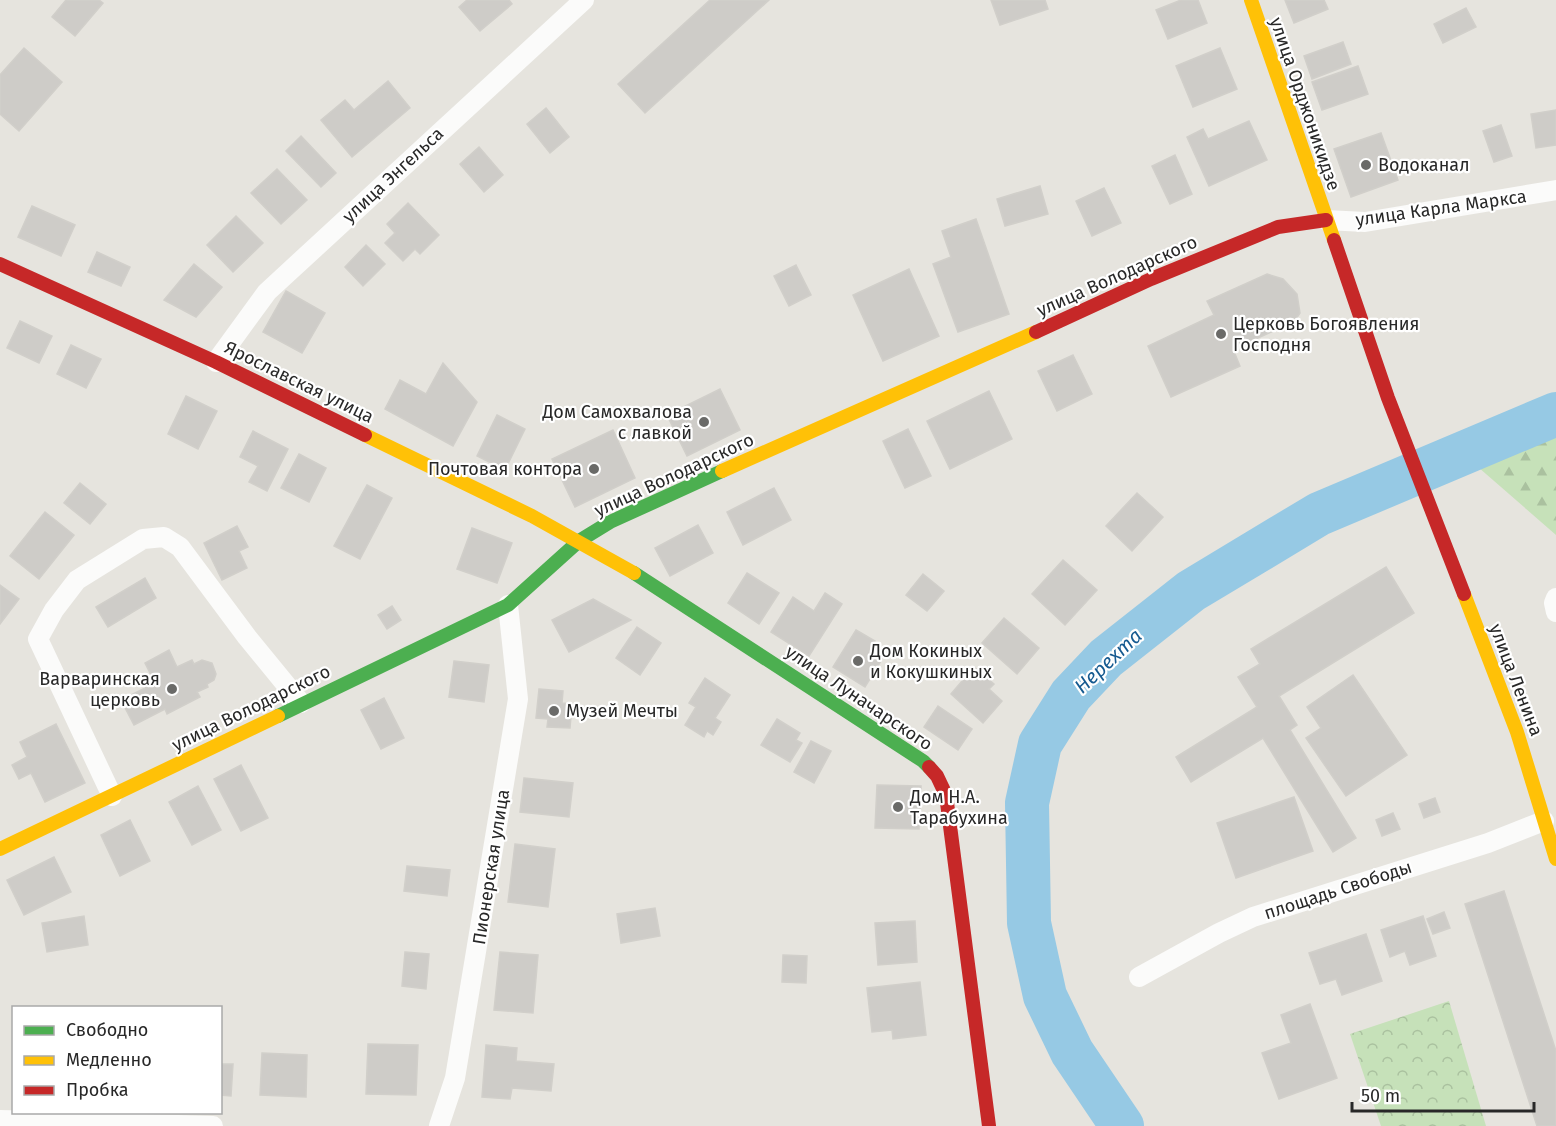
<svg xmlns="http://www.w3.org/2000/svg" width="1556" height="1126" viewBox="0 0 1556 1126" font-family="'Fira Sans',sans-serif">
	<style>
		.forest { fill: url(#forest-firs) }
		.park { fill: url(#park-crowns) }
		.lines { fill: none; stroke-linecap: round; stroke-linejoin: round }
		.river { stroke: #96c9e4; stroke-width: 44 }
		.building { fill: #ceccc8; stroke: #d1cfca; stroke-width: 1.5 }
		.street { stroke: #fbfbfa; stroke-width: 20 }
		.fast { stroke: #4caf50; stroke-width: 14 }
		.slow { stroke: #ffc107; stroke-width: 14 }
		.jam { stroke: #c62828; stroke-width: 14 }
		.poi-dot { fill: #6a6a68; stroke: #fff; stroke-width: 2 }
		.labels { text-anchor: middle; stroke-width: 4.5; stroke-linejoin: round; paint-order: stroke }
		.street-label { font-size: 18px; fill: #282828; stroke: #fff }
		.poi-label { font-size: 18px; fill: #282828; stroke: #fff; text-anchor: start }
		.water-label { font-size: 20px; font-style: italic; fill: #155a90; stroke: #fff }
	</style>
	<defs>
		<pattern id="forest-firs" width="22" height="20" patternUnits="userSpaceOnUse" patternTransform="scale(1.5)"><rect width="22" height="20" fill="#c6e1b9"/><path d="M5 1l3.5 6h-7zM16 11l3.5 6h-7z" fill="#aac19f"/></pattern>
		<pattern id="park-crowns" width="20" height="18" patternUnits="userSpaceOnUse" patternTransform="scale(1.5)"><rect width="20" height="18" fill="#c6e1b9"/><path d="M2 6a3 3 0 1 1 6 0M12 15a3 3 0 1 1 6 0" fill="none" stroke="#aac19f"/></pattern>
	</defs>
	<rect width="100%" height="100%" fill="#e6e4de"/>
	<path class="forest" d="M1556,414v121l-93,-81z"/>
	<path class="park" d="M1449,1001l37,125h-105l-31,-92z"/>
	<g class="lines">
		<path class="river" d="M1122,1126l-50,-74 -27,-56 -16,-73 -2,-120 13,-59 31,-49 35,-37 85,-67 128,-77 237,-100"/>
	</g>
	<g class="building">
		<path d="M66,0h33l4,3 -28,33 -23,-19z"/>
		<path d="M467,0h42l3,4 -32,27 -21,-24z"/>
		<path d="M710,0h59l-124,113 -27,-29z"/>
		<path d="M991,0h54l3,9 -48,16z"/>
		<path d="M1181,0h17l9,23 -39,16 -12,-29z"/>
		<path d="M1285,0h39l4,9 -34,14z"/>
		<path d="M1466,8l10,19 -33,16 -9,-19z"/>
		<path d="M1343,42l8,22 -39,15 -8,-23z"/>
		<path d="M24,48l38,34 -43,49 -19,-17v-39z"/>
		<path d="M1220,48l17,41 -44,18 -17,-41z"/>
		<path d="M1358,66l10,28 -46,16 -10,-28z"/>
		<path d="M388,81l22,27 -58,49 -31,-37 24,-20 9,10z"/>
		<path d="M546,108l23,29 -19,16 -23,-29z"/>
		<path d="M1556,110v35l-20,3 -5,-34z"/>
		<path d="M1249,121l18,39 -58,26 -22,-49 16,-8 5,10z"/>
		<path d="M1501,125l11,31 -18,6 -11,-31z"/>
		<path d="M1381,133l17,47 -47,17 -17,-48z"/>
		<path d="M301,136l35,37 -15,14 -35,-36z"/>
		<path d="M479,147l24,28 -19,17 -24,-28z"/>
		<path d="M1175,155l17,39 -22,10 -18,-38z"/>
		<path d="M277,169l30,31 -26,24 -30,-31z"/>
		<path d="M1040,186l8,28 -43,12 -8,-27z"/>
		<path d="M1104,188l17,35 -29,13 -16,-35z"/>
		<path d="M408,203l31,32 -19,19 -5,-5 -12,12 -18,-18 10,-10 -8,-9z"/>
		<path d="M32,206l43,19 -14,31 -43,-19z"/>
		<path d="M236,216l27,27 -30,29 -26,-27z"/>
		<path d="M976,219l33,95 -51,18 -25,-68 18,-7 -9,-26z"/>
		<path d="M366,245l19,19 -22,22 -18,-19z"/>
		<path d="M97,252l33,15 -9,19 -33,-14z"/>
		<path d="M194,264l28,23 -26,30 -32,-17z"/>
		<path d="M796,265l15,30 -22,11 -15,-30z"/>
		<path d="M909,269l30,67 -56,25 -30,-66z"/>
		<path d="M1267,274l16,5 14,15 3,19 -6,9 -61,27 7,17 -69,31 -23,-51 66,-31 -7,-14z"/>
		<path d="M286,291l39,22 -23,40 -39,-21z"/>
		<path d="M20,321l32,15 -13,27 -32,-15z"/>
		<path d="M71,345l30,14 -15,29 -29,-14z"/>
		<path d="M1073,355l19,39 -35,17 -19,-40z"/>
		<path d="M443,363l34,39 -24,44 -68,-37 15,-29 26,14z"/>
		<path d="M720,389l20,41 -53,26 -20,-41z"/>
		<path d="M989,391l23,48 -62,30 -23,-48z"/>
		<path d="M186,396l31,15 -19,38 -30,-15z"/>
		<path d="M497,415l28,14 -20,41 -28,-14z"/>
		<path d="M908,429l23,47 -26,12 -22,-47z"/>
		<path d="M613,430l22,48 -60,29 -23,-48z"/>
		<path d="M253,431l35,18 -21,42 -18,-9 9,-16 -18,-9z"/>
		<path d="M299,454l27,14 -17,34 -28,-14z"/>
		<path d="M80,483l26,21 -16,20 -26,-21z"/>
		<path d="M367,485l25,13 -32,61 -26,-13z"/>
		<path d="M774,488l17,32 -48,25 -16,-33z"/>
		<path d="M1137,493l26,24 -31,34 -26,-25z"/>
		<path d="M45,512l29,23 -35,44 -29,-23z"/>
		<path d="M698,525l15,28 -43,23 -15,-28z"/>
		<path d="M237,526l11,21 -9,4 8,17 -25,12 -18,-37z"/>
		<path d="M472,528l40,15 -15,40 -40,-14z"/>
		<path d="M1063,560l34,30 -32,35 -33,-31z"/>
		<path d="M1386,567l28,46 -135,83 18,29 -7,5 66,108 -23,14 -70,-114 -72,44 -15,-25 81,-50 -19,-30 22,-13 -9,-15z"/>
		<path d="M747,573l32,20 -20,31 -31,-21z"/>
		<path d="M923,574l21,17 -17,20 -21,-16z"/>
		<path d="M145,578l11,20 -48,29 -12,-20z"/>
		<path d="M0,585l19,14 -19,25z"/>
		<path d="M825,593l17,11 -33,52 -38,-24 22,-35 21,14z"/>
		<path d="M593,599l38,21 -62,32 -17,-32z"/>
		<path d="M392,606l9,14 -14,9 -9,-14z"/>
		<path d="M1004,618l35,30 -22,26 -35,-31z"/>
		<path d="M637,627l24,16 -21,32 -24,-17z"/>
		<path d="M856,630l19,11 -4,7 13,8 -19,31 -32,-20z"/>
		<path d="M169,650l8,17 15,-7 2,4 8,-4 10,3 4,11 -2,6 -7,4 1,3 -11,5 3,5 -33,17 -2,-5 -31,16 -13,-25 34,-17 -10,-20z"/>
		<path d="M454,661l35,4 -5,37 -35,-5z"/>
		<path d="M974,667l20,17 -5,5 13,12 -19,22 -32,-29z"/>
		<path d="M1353,675l54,80 -61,41 -40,-58 15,-10 -14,-21z"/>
		<path d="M705,678l25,17 -15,23 6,4 -8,13 -6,-4 -3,6 -19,-12 11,-18 -7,-4z"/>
		<path d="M539,689l24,2 -1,12 10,1 -2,24 -23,-1 1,-8 -12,-1z"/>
		<path d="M384,698l20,40 -23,11 -20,-39z"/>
		<path d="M938,706l34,23 -14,21 -34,-23z"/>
		<path d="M777,719l23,14 -4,7 6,3 -12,19 -29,-17z"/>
		<path d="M56,724l29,59 -40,19 -14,-29 -12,6 -7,-14 15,-8 -7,-15z"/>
		<path d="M811,741l20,10 -17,32 -20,-11z"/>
		<path d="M241,765l27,53 -27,13 -27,-52z"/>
		<path d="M524,778l49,5 -4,34 -49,-5z"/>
		<path d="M877,785l44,1 -2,43 -44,-1z"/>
		<path d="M198,786l23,44 -29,15 -23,-43z"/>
		<path d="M1294,797l19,54 -77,27 -19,-55z"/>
		<path d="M1435,798l5,14 -16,6 -5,-14z"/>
		<path d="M1393,813l7,16 -18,7 -6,-16z"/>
		<path d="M130,820l20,41 -30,15 -19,-41z"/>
		<path d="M515,844l40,5 -7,58 -40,-5z"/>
		<path d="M54,857l17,35 -47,23 -17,-35z"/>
		<path d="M407,866l43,4 -3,26 -43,-5z"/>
		<path d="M1504,891l52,160v75h-19l-72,-222z"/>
		<path d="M655,908l5,28 -39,7 -4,-29z"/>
		<path d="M1444,912l6,16 -17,6 -6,-15z"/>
		<path d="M84,916l4,29 -41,7 -5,-29z"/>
		<path d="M1423,916l13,40 -26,9 -5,-14 -15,6 -9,-27z"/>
		<path d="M915,921l2,41 -39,3 -3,-42z"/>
		<path d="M1366,934l16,47 -40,14 -6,-16 -16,5 -11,-31z"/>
		<path d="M405,952l24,2 -3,35 -24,-3z"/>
		<path d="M500,952l38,3 -5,58 -39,-3z"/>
		<path d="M783,955l24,1 -1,27 -24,-1z"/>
		<path d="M920,982l6,53 -33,4 -1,-9 -20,2 -5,-44z"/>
		<path d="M1310,1004l27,74 -58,21 -17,-46 29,-10 -10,-28z"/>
		<path d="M368,1044l50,1 -2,50 -50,-1z"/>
		<path d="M486,1045l31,3 -1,13 38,3 -3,27 -39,-3 -2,11 -28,-2z"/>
		<path d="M262,1053l45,2 -1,42 -46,-2z"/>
		<path d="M220,1064h13l-2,32 -11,-1z"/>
	</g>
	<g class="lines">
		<g class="street">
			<path d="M1326,220l39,2 191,-32"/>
			<path d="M216,362l51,-70 317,-292"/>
			<path d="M1556,598l-2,5 2,9"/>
			<path d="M112,796l-74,-157 16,-29 23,-30 66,-41 21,-2 16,10 67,90 54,66"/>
			<path d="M1139,977l80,-44 34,-16 235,-74 56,-22"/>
			<path d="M0,1120l213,6"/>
			<path d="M439,1126l16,-48 63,-379 -10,-94"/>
		</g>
		<g class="fast">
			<path d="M634,573l289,188 6,6"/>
			<path d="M278,716l230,-111 71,-64 31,-19 112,-51"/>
		</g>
		<g class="slow">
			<path d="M1251,0l83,240"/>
			<path d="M365,435l167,81 102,57"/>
			<path d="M722,471l314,-139"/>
			<path d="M1464,594l53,138 39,127"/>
			<path d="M0,849l278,-133"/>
		</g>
		<g class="jam">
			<path d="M1334,240l54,158 76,196"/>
			<path d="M0,264l216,98 149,73"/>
			<path d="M1036,332l115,-53 127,-52 48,-7"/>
			<path d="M929,767l8,9 9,19 43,331"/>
		</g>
	</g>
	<g class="poi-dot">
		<circle cx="1366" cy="165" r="6"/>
		<circle cx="1221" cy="334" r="6"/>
		<circle cx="704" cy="422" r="6"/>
		<circle cx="594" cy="469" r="6"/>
		<circle cx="858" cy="661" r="6"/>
		<circle cx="172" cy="689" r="6"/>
		<circle cx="554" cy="711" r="6"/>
		<circle cx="898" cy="807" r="6"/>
	</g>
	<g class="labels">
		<g class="street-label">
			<text transform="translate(1305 104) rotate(71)" y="6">улица Орджоникидзе</text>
			<text transform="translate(393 175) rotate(-43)" y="6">улица Энгельса</text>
			<text transform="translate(1441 208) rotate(-8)" y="6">улица Карла Маркса</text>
			<text transform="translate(1117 276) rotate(-24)" y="6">улица Володарского</text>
			<text transform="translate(299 382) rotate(26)" y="6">Ярославская улица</text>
			<text transform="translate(674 475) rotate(-25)" y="6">улица Володарского</text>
			<text transform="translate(1516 680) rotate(69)" y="6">улица Ленина</text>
			<text transform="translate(859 698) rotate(34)" y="6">улица Луначарского</text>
			<text transform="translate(251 708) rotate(-26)" y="6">улица Володарского</text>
			<text transform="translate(491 867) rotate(-81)" y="6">Пионерская улица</text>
			<text transform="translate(1338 890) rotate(-18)" y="6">площадь Свободы</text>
		</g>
		<g class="poi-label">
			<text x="1378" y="171">Водоканал</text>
			<text x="1233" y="330">Церковь Богоявления<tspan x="1233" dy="21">Господня</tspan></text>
			<text x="692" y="418" text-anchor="end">Дом Самохвалова<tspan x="692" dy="21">с лавкой</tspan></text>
			<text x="582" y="475" text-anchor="end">Почтовая контора</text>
			<text x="870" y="657">Дом Кокиных<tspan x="870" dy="21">и Кокушкиных</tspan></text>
			<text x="160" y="685" text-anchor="end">Варваринская<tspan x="160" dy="21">церковь</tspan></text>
			<text x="566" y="717">Музей Мечты</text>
			<text x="910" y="803">Дом Н.А.<tspan x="910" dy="21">Тарабухина</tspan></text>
		</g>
		<g class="water-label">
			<text transform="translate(1108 661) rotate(-43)" y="7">Нерехта</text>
		</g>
	</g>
	<rect x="12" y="1006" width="210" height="108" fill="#ffffff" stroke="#a9a9a9" stroke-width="1.5"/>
	<rect x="24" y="1026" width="30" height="9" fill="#4caf50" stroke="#a9a9a9" stroke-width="1.5"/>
	<text x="66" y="1036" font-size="18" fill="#282828">Свободно</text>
	<rect x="24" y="1056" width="30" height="9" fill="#ffc107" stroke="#a9a9a9" stroke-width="1.5"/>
	<text x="66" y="1066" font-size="18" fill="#282828">Медленно</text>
	<rect x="24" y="1086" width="30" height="9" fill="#c62828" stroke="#a9a9a9" stroke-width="1.5"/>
	<text x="66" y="1096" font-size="18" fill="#282828">Пробка</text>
	<path d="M1352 1102v9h182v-9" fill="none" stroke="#282828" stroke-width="3"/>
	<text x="1361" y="1102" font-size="18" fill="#282828" stroke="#ffffff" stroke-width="4.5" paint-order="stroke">50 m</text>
</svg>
